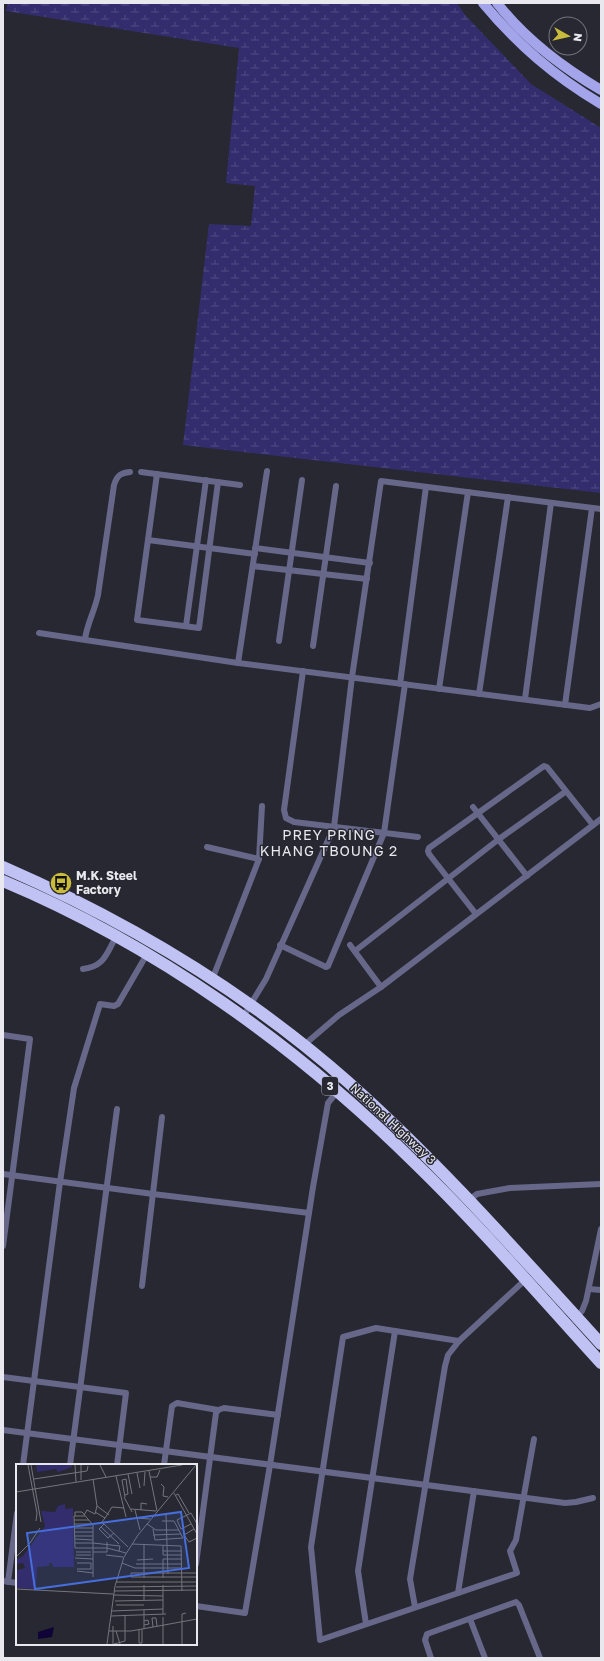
<svg xmlns="http://www.w3.org/2000/svg" width="604" height="1661" viewBox="0 0 604 1661" font-family="'Golos Text',sans-serif">
	<style>
		.wetland { fill: url(#wetland-marsh) }
		.lines { fill: none; stroke-linecap: round; stroke-linejoin: round }
		.street { stroke: #666789; stroke-width: 6 }
		.primary { stroke: #a3a4ea; stroke-width: 10 }
		.highway { stroke: #c0c2f4; stroke-width: 12 }
		.labels { text-anchor: middle; stroke-width: 3; stroke-linejoin: round; paint-order: stroke }
		.shield { fill: #272831; stroke: #aeaeb5; stroke-width: 1 }
		.shield-label { font-size: 11px; font-weight: bold; fill: #e8e8ee }
		.poi-label { font-size: 12px; font-weight: bold; fill: #e8e8ee; stroke: #272831; text-anchor: start }
		.street-label { font-size: 12px; fill: #e8e8ee; stroke: #272831 }
		.quarter-label { font-size: 14px; letter-spacing: 1px; fill: #e8e8ee; stroke: #272831 }
		.inset-road { fill: none; stroke: #74757d; stroke-width: 1 }
		.view { fill: #466ddc; fill-opacity: 0.15; stroke: #466ddc; stroke-width: 2 }
		.inset-edge { fill: none; stroke: #e8e8ee; stroke-width: 2 }
	</style>
	<defs>
		<pattern id="wetland-marsh" width="20" height="14" patternUnits="userSpaceOnUse"><rect width="20" height="14" fill="#332d6e"/><path d="M1 5h8M5 5V1M11 12h8M15 12V8" fill="none" stroke="#514b83"/></pattern>
	</defs>
	<rect width="100%" height="100%" fill="#272831"/>
	<path class="wetland" d="M8,3h449l8,12 66,69 70,44v365l-418,-48 26,-221 42,2 4,-40 -29,-3 13,-135 -233,-37z"/>
	<g class="lines">
		<g class="street">
			<path d="M141,472l99,13"/>
			<path d="M157,474l-20,146 62,8 19,-146"/>
			<path d="M148,540l107,14"/>
			<path d="M255,548l115,15"/>
			<path d="M253,566l114,13"/>
			<path d="M186,626l20,-146"/>
			<path d="M39,633l199,30 352,45 11,-4"/>
			<path d="M85,639c2,-15 10,-29 13,-44l16,-110c3,-10 7,-12 16,-13"/>
			<path d="M279,641l23,-161"/>
			<path d="M313,646l23,-160"/>
			<path d="M238,663l29,-192"/>
			<path d="M303,671l-19,139 2,8 8,4 124,15"/>
			<path d="M400,684l26,-197"/>
			<path d="M439,689l29,-197"/>
			<path d="M479,694l29,-197"/>
			<path d="M525,699l26,-196"/>
			<path d="M565,705l27,-197"/>
			<path d="M473,807l54,69"/>
			<path d="M207,847l52,12"/>
			<path d="M476,914l-47,-60 -1,-3 1,-3 115,-82 3,1 46,58"/>
			<path d="M280,945l46,22 2,-1 56,-133 21,-149"/>
			<path d="M350,945l31,42"/>
			<path d="M355,951l144,-112 66,-47"/>
			<path d="M83,969c22,-3 23,-15 33,-32"/>
			<path d="M212,980l47,-121 3,-53"/>
			<path d="M243,1017l23,-38 68,-152 18,-150 29,-196 220,28"/>
			<path d="M3,1035l27,4 -27,207"/>
			<path d="M304,1045l35,-30 42,-28 220,-168"/>
			<path d="M3,1174l150,20 156,19"/>
			<path d="M469,1200l8,-6 33,-6 91,-4"/>
			<path d="M142,1286l20,-169"/>
			<path d="M589,1289l12,1"/>
			<path d="M576,1317l6,-6 4,-10 15,-72"/>
			<path d="M459,1341l-83,-13 -33,9 -32,210 9,93 197,-67 -7,-22 6,-11 18,-101"/>
			<path d="M3,1377l123,16 -9,72"/>
			<path d="M3,1430l562,73 11,-1 17,-4"/>
			<path d="M23,1465l37,-283 14,-94 26,-84 14,2 4,-2 29,-50"/>
			<path d="M70,1465l47,-356"/>
			<path d="M164,1465l8,-59 5,-3 41,7"/>
			<path d="M196,1564l20,-151 2,-3 6,-2 54,7"/>
			<path d="M3,1581l14,2"/>
			<path d="M8,1582l9,-69"/>
			<path d="M458,1593l16,-102"/>
			<path d="M196,1606l49,7 25,-148 43,-278 15,-84 9,-11"/>
			<path d="M415,1607l-5,-28 35,-213 3,-11 11,-14 66,-61"/>
			<path d="M470,1619l15,39"/>
			<path d="M366,1624l-8,-53 37,-240"/>
			<path d="M431,1658l-6,-18 2,-6 89,-32 3,3 21,53"/>
		</g>
		<g class="primary">
			<path d="M483,3c35,42 71,73 118,101"/>
			<path d="M497,3c28,36 65,64 104,87"/>
		</g>
		<g class="highway">
			<path d="M3,867c124,54 243,125 345,215 91,81 171,172 253,262"/>
			<path d="M3,881c153,64 295,166 412,282 65,63 125,133 186,200"/>
		</g>
	</g>
	<defs>
		<g id="bus-disc" transform="scale(1.15)"><circle r="9.5" fill="#c9bb3b" stroke="#272831"/><path d="M-5-6H5V4H4V6H2V4H-2V6H-4V4H-5ZM-3.5-4V0h7V-4ZM-3.5 1.2v1.5H-2V1.2ZM2 1.2v1.5H3.5V1.2Z" fill="#111"/></g>
	</defs>
	<g fill-rule="evenodd">
		<use href="#bus-disc" x="61" y="883"/>
	</g>
	<g class="labels">
		<rect class="shield" x="322" y="1077" width="16" height="18" rx="3"/>
		<g class="shield-label">
			<text x="330" y="1090">3</text>
		</g>
		<g class="poi-label">
			<text x="76" y="880">M.K. Steel<tspan x="76" dy="14">Factory</tspan></text>
		</g>
		<g class="street-label">
			<text transform="translate(393 1124) rotate(43)" y="4">National Highway 3</text>
		</g>
		<g class="quarter-label">
			<text x="329" y="840">PREY PRING<tspan x="329" dy="16">KHANG TBOUNG 2</tspan></text>
		</g>
	</g>
	<g transform="translate(16 1464)">
		<rect width="181" height="181" fill="#272831"/>
		<path d="M20,1h36v2l-14,5 -2,-3 -19,3z" fill="#332d6e"/>
		<path d="M49,40v5l8,-1 1,59h-21l-1,-4h-3v3l-12,1 -1,22 -20,-1 1,-18 8,-2 -2,-5 -6,1 -1,-4 7,-4 22,-30 -4,-15 14,1 3,-6z" fill="#332d6e"/>
		<path d="M38,163l-2,10 -14,2v-7z" fill="#0f0337"/>
		<path class="inset-road" d="M12,1l9,48 -1,8M15,1l10,57M59,1l1,17M65,1v15M84,1l6,12M133,7l8,40M121,9l3,15M112,10l4,20M100,12l10,41M134,13h7l3,-7M18,15l53,-8 1,-5M77,15l4,27 12,9M145,20l3,3 -1,9 5,1M128,22l1,-14M0,28l166,-27M158,29l23,41M109,31l3,-1 -2,-15 -4,1 3,17M160,31l2,-1 11,19M108,33l8,15M115,45l25,2M119,46l5,20M125,46v-7l6,1M79,48l10,6 -3,4 26,25M68,51l3,-5 8,4 2,-8M150,51l2,59M59,52v-4h7l11,13v52M69,52h-11l1,32h32l19,5M89,54l7,-11 12,1M121,54l13,1M58,56h15M58,60h18M88,60l-5,5 9,9 6,-5M131,60l9,6h23M175,60l-10,5 -4,-9 14,-7 6,11M85,63l18,17M58,64h19M137,65l2,11 28,-2 -9,-17h-12M178,65l-10,6 5,7 8,-4M59,68h18M137,71l28,-1M59,72h18M59,75l18,1M59,79h18M77,79l27,3 -1,5M116,80l49,2 1,45M128,81v33M147,81v6h19M147,87v4h19M60,88h15M77,88h14v-10M60,91h15M90,91l17,2M0,93l14,-14 10,-15M59,94l18,1M121,96l16,-1M61,99h14v6h-14M106,99l13,5h47M120,100h46M61,107l16,2M181,109h-66v4h66M147,114v-19h19M100,118h81M128,121v15M147,121v29M100,123l81,-1M0,125l97,5M98,127l83,-1M97,131l50,1M99,137l48,-1M100,141h28M128,146v19M96,147l51,-2M95,152l55,-2M147,153v27M128,157l4,-1 1,4 -5,1M97,162v18M137,163l-1,-9h4l1,8M123,166v13h3v-14M93,167h22l66,-12M100,167l4,13M109,167v-15M91,180l8,-58 9,-29 14,-22 58,-70M98,180l11,-3v-10M166,180v-30l4,-1"/>
		<path class="view" d="M165,48l8,56 -154,21 -8,-56z"/>
		<rect width="181" height="181" class="inset-edge"/>
	</g>
	<rect width="604" height="1661" fill="none" stroke="#e8e8ee" stroke-width="8"/>
	<g transform="translate(568 36) rotate(98)"><circle r="19" fill="#272831" stroke="#74757d"/>
	<path d="M0-3L7 15L0 10L-7 15Z" fill="#c9bb3b"/>
	<text y="-6" font-size="11" font-weight="bold" text-anchor="middle" fill="#e8e8ee">N</text>
	</g>
</svg>
